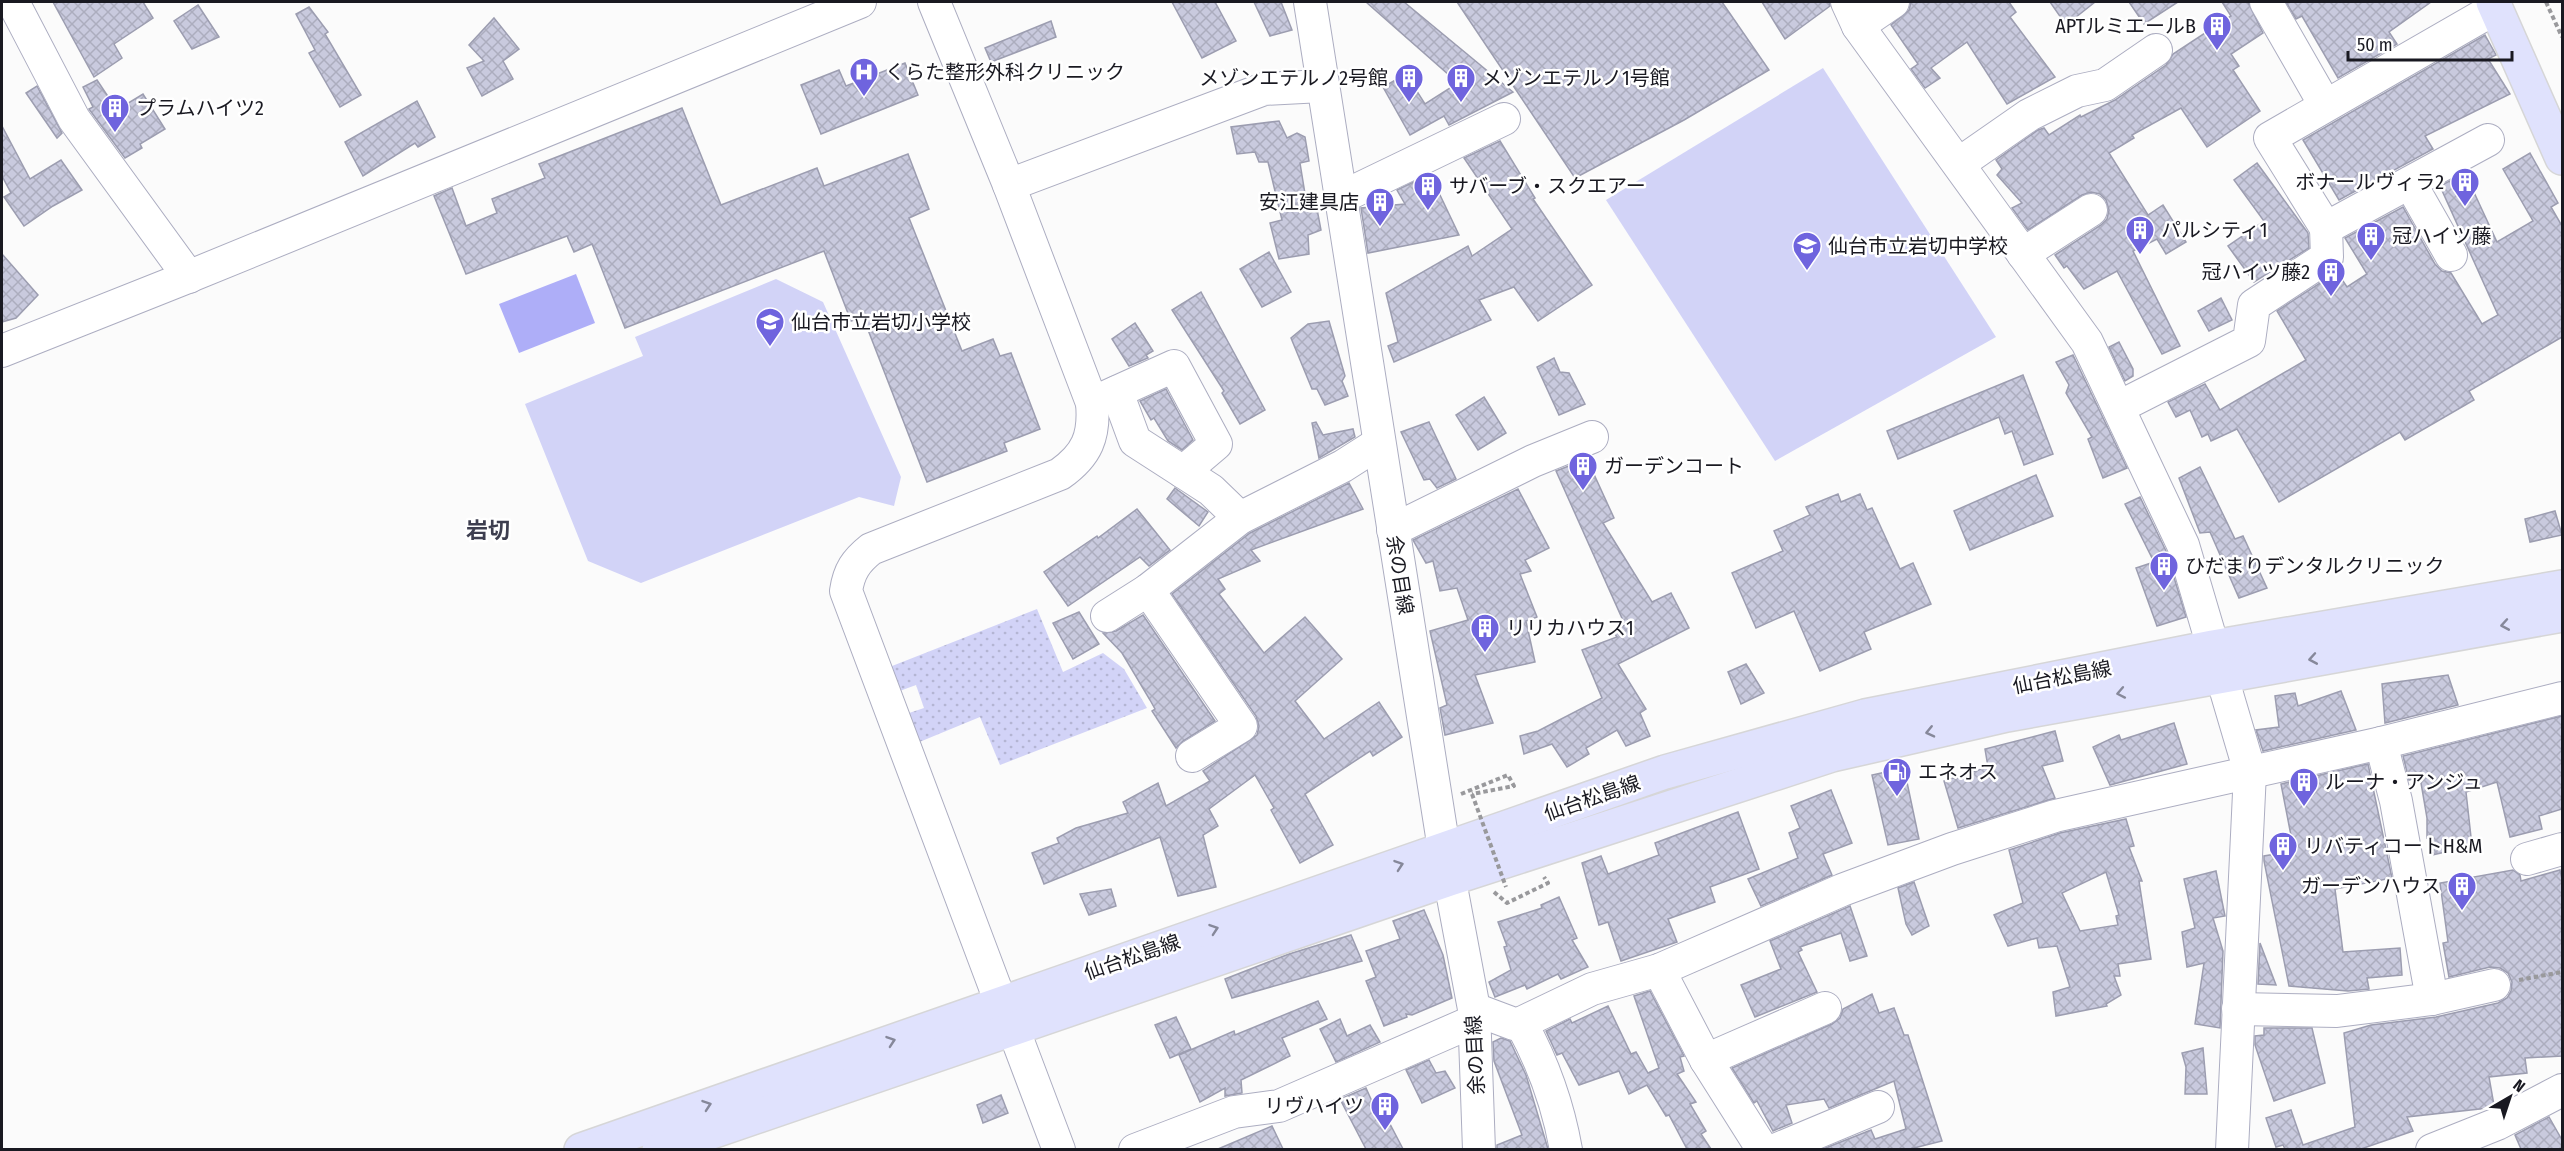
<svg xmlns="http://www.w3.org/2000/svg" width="2564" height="1151" viewBox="0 0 2564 1151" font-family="'Fira Sans Condensed','Noto Sans JP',sans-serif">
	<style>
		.grass { fill: url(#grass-dots) }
		.pitch { fill: #d2d3f7 }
		.water { fill: #aeaef8 }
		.building { fill: url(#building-cross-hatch); stroke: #9c9db0; stroke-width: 1.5; fill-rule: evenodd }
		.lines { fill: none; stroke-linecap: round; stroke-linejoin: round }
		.minor-casing { stroke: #acadc1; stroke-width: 34 }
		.major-casing { stroke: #d6d6d7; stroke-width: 36 }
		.path { stroke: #99999c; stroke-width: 4; stroke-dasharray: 4.5 3; stroke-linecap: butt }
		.minor { stroke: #fff; stroke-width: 32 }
		.major { stroke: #e0e2fd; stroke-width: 33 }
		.path-bridge { stroke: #99999c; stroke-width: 4; stroke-dasharray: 4.5 3; stroke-linecap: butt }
		.oneway { stroke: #86889a }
		.labels { text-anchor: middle; stroke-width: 5; stroke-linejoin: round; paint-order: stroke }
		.poi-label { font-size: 20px; fill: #191921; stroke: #fff; text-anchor: start }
		.street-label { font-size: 20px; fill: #191921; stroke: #fff }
		.quarter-label { font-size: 22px; font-weight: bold; fill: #3d3e4f; stroke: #fff }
	</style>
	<defs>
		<pattern id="grass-dots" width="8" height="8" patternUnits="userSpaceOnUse" patternTransform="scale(1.5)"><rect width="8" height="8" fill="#d2d3f7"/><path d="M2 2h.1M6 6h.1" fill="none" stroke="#b4b5d3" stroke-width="1.8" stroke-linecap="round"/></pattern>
		<pattern id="building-cross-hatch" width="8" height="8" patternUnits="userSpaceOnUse" patternTransform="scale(1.5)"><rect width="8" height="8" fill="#c9cade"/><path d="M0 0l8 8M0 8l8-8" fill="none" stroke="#acadbe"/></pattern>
	</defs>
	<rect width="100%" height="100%" fill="#fbfbfb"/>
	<path class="grass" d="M1037,609l26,63 40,-19 21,16 23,39 -147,57 -20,-48 -63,26 -11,-29 18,-6 -8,-23 -19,7 -10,-24z"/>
	<g class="pitch">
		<path d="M1823,68l173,269 -221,124 -169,-261z"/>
		<path d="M776,279l47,23 78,175 -7,29 -35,-9 -218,86 -53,-22 -63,-157 118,-48 -8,-19z"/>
	</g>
	<path class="water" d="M576,274l19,49 -76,30 -20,-49z"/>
	<g class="building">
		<path d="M53,2h90l10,16 -39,26 8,14 -28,19z"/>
		<path d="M1172,2h43l21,39 -34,17z"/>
		<path d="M1254,2h27l11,28 -22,6z"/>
		<path d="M1366,2h38l109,90 -64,33 -5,-9 -34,19 -27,-48 23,-13 19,30 33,-21z"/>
		<path d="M1457,2h265l47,68 -85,50 -109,58z"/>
		<path d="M1762,2h67l1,4 -45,33z"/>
		<path d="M1911,2h98l7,10 -6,5 45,60 -48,27 -40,-62 -36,26 9,10 -15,10 -14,-19 7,-5 -27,-39 18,-15z"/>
		<path d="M2050,2h45l-29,23z"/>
		<path d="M2129,2h49l-34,22z"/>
		<path d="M2222,2h26l15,31 -32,21 8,12 -6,4 27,41 -53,36 -26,-39 -49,27 2,3 -25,15 39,62 15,-10 23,37 -20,12 -9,-15 -24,12 47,95 -18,8 -45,-83 -33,18 -17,-23 -3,2 -9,-13 46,-30 6,-6 2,-9 -3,-10 -6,-6 -9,-2 -9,3 -54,35 -16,-22 10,-5 -25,-28 5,-6 -6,-9 42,-30 6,-2 5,7 31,-20 1,2 34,-17 51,-35 7,-11 58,-38z"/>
		<path d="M2286,2h145l-42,30 8,12 -59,34 -36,-62 -6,3z"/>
		<path d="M198,5l21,32 -27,12 -18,-28z"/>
		<path d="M309,7l19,25 -3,2 36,61 -21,12 -31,-54 6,-3 -19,-36z"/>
		<path d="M494,18l25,31 -16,12 10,18 -31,17 -15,-28 17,-7 -15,-16z"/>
		<path d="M1051,21l5,16 -65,25 -6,-14z"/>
		<path d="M2485,35l11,20 -8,4 22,35 -85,42 8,13 -94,51 -36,-60z"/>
		<path d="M905,63l13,32 -97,39 -20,-49 38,-15 7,16z"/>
		<path d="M97,80l20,30 26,-16 22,35 -25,15 2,4 -17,10 -36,-49 4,-2 -10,-20z"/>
		<path d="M37,86l25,47 -5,5 -31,-45z"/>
		<path d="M417,101l18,36 -17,10 -3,-4 -52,33 -18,-34z"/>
		<path d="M682,108l39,97 96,-37 7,18 84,-32 21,55 -20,9 53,133 31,-12 7,17 11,-3 29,76 -36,14 3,8 -80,31 -64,-165 -12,4 -27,-70 -199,77 -33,-84 -18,8 -7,-16 -101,38 -32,-78 18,-8 14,38 31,-13 -5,-14 53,-21 -6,-14z"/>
		<path d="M1279,121l8,17 10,-5 8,4 4,24 -9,2 8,49 9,-3 4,21 -13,5 1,19 -30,5 -9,-36 12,-3 -14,-58h-9l-4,-10 -18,2 -6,-27z"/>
		<path d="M2,126l28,53 31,-19 21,30 -29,16 -29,20 -20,-29 7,-4 -9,-17z"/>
		<path d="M1500,141l35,57 -2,1 59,86 -54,36 -24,-34 -35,13 12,20 -97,42 -6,-16 10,-4 -12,-49 82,-47 4,10 40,-27 -48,-71z"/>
		<path d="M2530,153l28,50 -7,4 11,19v111l-93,54 5,9 -69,40 -5,-8 -121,70 -42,-73 -26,12 -3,-7 -6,3 -12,-27 -14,7 -8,-15 37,-18 15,26 86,-50 -29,-49 60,-39 10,15 20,-13 -22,-36 58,-31 32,57 7,7 9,2 31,51 16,-9 -58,-129 25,-13 32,69 36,-21 -30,-52z"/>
		<path d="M2257,163l51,70 1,15 -55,34 -26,-36 36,-25 -30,-41z"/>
		<path d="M1430,174l29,61 -91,18 -7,-45 44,-4 -8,-14z"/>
		<path d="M1269,252l22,40 -29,15 -22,-38z"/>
		<path d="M2,254l36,41 -22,23 -14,4z"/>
		<path d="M1201,292l64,118 -25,14 -18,-31 2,-2 -52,-81z"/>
		<path d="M2221,298l11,22 -23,11 -11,-20z"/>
		<path d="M1329,321l16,55 -3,5 6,15 -23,9 -8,-16h-5l-21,-51 17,-14z"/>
		<path d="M1135,323l18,28 -7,4 2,3 -19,8 -17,-27z"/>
		<path d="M2119,342l14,27v7l-8,5 -16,-34z"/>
		<path d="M2073,355l54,113 -24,10 -15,-39 4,-2 -26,-44 3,-8 -13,-23z"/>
		<path d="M1554,358l6,14 9,1 16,31 -26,11 -22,-48z"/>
		<path d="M2023,375l30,79 -29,11 -12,-34 -7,3 -6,-17 -101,42 -11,-28z"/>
		<path d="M1166,389l27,51 -11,10 -14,-9 -14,-23 -3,2 -11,-19z"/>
		<path d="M1484,397l22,36 -28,17 -22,-35z"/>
		<path d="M1316,422l7,13 30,-6 2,8 -36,21 -7,-35z"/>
		<path d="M1429,422l27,57 -19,9 -7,-9 -6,1 -23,-48z"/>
		<path d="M1587,459l27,59 -11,5 49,79 19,-9 18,35 -71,36 28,45 -6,4 10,23 -24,10 -9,-16 -31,18 3,6 -22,13 -15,-23 -28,10 -4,-18 18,-5 64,-33 -20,-48 35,-13 -4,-6 12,-6 -69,-154z"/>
		<path d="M2200,467l35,72 8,-3 24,52 -28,10 -29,-66 -10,1 -21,-55z"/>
		<path d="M2036,475l17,41 -83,34 -16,-39z"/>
		<path d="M1349,483l14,26 -112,41 9,11 -42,18 7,10 -6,5 45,59 41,-36 37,42 -47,42 29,38 55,-37 23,35 -29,19 -3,-5 -65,43 28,51 -33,18 -29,-53 3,-2 -19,-33 -46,34 9,17 -15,9 13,52 -38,9 -18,-59 -116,47 -12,-31 27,-10 -2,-5 19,-10 52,-15 -5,-11 35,-19 8,23 44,-25 -7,-10 54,-36 2,-9 -3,-10 -84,-122 78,-61z"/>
		<path d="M1175,488l33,24 -9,14 -32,-27z"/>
		<path d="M1518,489l31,59 -24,12 6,11 -11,3 17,43 -11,4 9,41 -60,13 18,48 -48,12 -5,-27 7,-3 -17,-74 38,-11 -11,-32 -17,3 -7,-30 -7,2 -13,-23z"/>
		<path d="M1838,494l3,8 19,-8 7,16 5,-2 28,61 13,-6 18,41 -67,28 7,17 -51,22 -26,-60 -38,17 -24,-55 51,-22 -9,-20 36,-16 -4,-8z"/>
		<path d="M2140,497l26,54 20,66 -29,9 -21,-58 18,-6 -29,-58z"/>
		<path d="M1137,509l33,41 -21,16 -9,-9 -72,49 -24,-34 53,-36 1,2z"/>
		<path d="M2555,511l7,24 -32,7 -5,-23z"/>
		<path d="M1079,612l20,32 -26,15 -20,-36z"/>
		<path d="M1143,615l72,106 -32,20 -7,7 -24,-37 3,-2 -5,-9 -28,-47 -19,-20 13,-2z"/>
		<path d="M1746,664l18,29 -23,11 -13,-32z"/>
		<path d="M2448,675l10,30 -73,18 -3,-39z"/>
		<path d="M2341,691l15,39 -93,21 -7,-21 23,-3 -4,-31 20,-3 3,13z"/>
		<path d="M2562,716v93l-23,7 3,13 -32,8 -13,-55 -31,10 6,54 -40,9 -3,-17h-2v-20l-7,-41 -11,3 -6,-24z"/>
		<path d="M2174,723l13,41 -77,21 -17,-38 26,-12 2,5z"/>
		<path d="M2055,731l8,30 -21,5 13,32 -97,30 -14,-47 44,-14 -3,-18z"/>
		<path d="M2368,764l24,114 -57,11 8,63 57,-4 2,27 -35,3 2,11 -21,2 -59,-5 -25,-125v-5l30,-5 -13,-67z"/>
		<path d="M1904,768l15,71 -31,6 -16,-70z"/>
		<path d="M1831,790l21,53 -29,11 9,21 -71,31 -13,-27 50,-21 -9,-25 11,-5 -9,-22z"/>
		<path d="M1738,812l21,57 -49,18 5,15 -47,17 9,23 -56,19 -13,-39 -9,3 -17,-62 19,-7 7,18 51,-19 -4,-12z"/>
		<path d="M2126,819l8,27 -5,1 13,34h-3l12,78 -33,5 2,12h-6l7,19 -15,9 1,2 -51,10 -3,-24 17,-5 -13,-41 -18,2 -2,-10 -29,8 -14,-31 29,-12 -14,-53 51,-17zM2106,872l13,43 -3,1 2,9 -38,6 -18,-38z"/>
		<path d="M2513,870l7,5 1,6 39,-11 2,9v177l-37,2 2,15 -38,4 5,28 -5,3 -82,9 6,14 -52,18h-76l-2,-4 -7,2 -10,-29 25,-8 12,35 52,-18 -11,-94 27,-8 65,-8 62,-14 9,-5 4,-7 1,-9 -4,-9 -8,-5 -10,-1 -41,10 -6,-34 5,-1 -8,-59z"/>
		<path d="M2216,871l9,45 -12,2 10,33 -3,77 -25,-4 9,-61 -17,4 -5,-35 13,-4 -11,-49z"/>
		<path d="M1914,882l15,44 -17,9 -6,-11 -8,-36z"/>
		<path d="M1111,889l5,17 -27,9 -9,-21z"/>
		<path d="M1559,897l18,41 -5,2 16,27 -27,12 -3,-5 -31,15 -2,-4 -30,12 -6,-15 22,-12 -7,-23 3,-1 -9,-24 44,-14 -1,-3z"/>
		<path d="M1850,906l17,50 -17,5 -9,-28 -41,14 2,3 -4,2 19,40 -62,25 -14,-32 40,-16 -11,-28z"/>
		<path d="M1424,910l19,45 9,43 -40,17 -6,-1 1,3 -23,9 -18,-45 10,-4 -10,-26 34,-12 -7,-18z"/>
		<path d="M1351,935l11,26 -130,37 -7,-19 64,-25z"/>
		<path d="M2260,943l16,42 -18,-1z"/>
		<path d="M1650,991l34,65 -4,1 4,14 -7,3 19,28 -6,2 16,27 -5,3 10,15h-24l-18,-34 -3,1 -19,-31 -18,9 -10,-23 -40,14 -17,-32 -5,2 -11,-24 24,-12 2,4 36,-17 23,48 5,-2 12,21 11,-5 -25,-72z"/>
		<path d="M1872,994l7,19 15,-5 10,27h4l34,106 -32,8h-87l48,-19 4,9 31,-10 -12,-48 -65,27 -5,-9 -38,6 6,18 -19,8 -16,-30 -3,2 -22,-35 100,-44 8,-6 3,-9z"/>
		<path d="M1318,1001l9,18 -45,19 8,18 -49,24 1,13 -17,3v-8l-25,14 -21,-47 55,-24 1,4z"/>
		<path d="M1176,1017l15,32 -21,9 -15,-33z"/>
		<path d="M1340,1019l7,17 23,-11 10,17 -44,20 -16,-33z"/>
		<path d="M2264,1028h48l13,55 -51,18 -19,-56v-9l9,-1z"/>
		<path d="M1501,1038l9,3 16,34 22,74h-51v-4l25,-10 -28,-74 -1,-19z"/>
		<path d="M2203,1048l4,46h-22l1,-27 -4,-14z"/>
		<path d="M1429,1060l7,13 9,-2 10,17 -33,15 -16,-33z"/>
		<path d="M1366,1088l18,40 6,-4 13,25h-37l-26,-50z"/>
		<path d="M1001,1095l7,18 -25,10 -6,-18z"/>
		<path d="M2549,1117l13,23v9h-41l-6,-14z"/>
		<path d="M1272,1126l11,23h-65z"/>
	</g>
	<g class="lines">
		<g class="minor-casing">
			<g id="minor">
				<path d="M13,2l61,117 115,158"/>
				<path d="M934,2l75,183 83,218c3,33 -5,52 -32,71l-189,75c-15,12 -22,22 -25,42l155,412"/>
				<path d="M1310,2l134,847 30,160 5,141"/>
				<path d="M1847,2l11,24 229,316 96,203 67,227 -18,378"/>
				<path d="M2266,2l59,103"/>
				<path d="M1858,26l35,-24"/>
				<path d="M2488,140l-162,88 -56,-90 226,-130"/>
				<path d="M1960,163l69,-48 48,-24 28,-6 51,-35"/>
				<path d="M2410,183l41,72"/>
				<path d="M1009,185l255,-96 58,-3"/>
				<path d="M1340,198l164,-79"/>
				<path d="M2023,254l68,-44"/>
				<path d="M2,351l181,-72 677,-277"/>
				<path d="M1117,392l18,49 76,49 29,28"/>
				<path d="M1092,403l82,-37 42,78 -33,28"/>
				<path d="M2119,407l130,-66 5,-36 73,-48 -1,-29"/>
				<path d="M1393,530l140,-69 59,-24"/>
				<path d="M1148,590l93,136 -49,30"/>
				<path d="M1107,616l41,-26 92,-72 103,-52 36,-23"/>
				<path d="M2381,743l15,58 36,198"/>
				<path d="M2527,859l35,-10"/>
				<path d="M1659,970l47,90 57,90"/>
				<path d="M1474,1009l40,15 7,-1 71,-34 67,-19 183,-80 110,-41 103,-33 326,-73 181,-45"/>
				<path d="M2238,1009l99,2 95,-12 62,-14"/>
				<path d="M1521,1023c22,40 37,81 45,127"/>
				<path d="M1013,1028l46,122"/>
				<path d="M1706,1060l119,-52"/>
				<path d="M1135,1150l99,-38 45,-6 195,-85"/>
				<path d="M1775,1150l103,-43"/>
				<path d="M2432,1150l65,-26 65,-34"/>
			</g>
		</g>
		<g class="major-casing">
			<g id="major">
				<path d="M2493,2l69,156"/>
				<path d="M581,1150l1084,-378 200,-56 348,-69 349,-60"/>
				<path d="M659,1150l791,-271 382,-124 175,-40 555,-100"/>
			</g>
		</g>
		<g class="path">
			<path d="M2546,2l16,35"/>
			<path d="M1461,794l47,-19 6,11 -42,8"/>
			<path d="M1494,892l13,11 41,-20 -4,-6"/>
			<path d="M2519,980l43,-8"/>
		</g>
		<use href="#minor" class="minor"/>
		<use href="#major" class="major"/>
		<path class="path-bridge" d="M1472,794l34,93"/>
	</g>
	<defs><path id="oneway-chevron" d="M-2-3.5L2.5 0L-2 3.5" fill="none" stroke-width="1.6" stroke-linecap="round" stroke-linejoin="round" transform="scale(1.5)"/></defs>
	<g class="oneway">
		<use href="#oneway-chevron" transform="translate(2505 625) rotate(170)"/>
		<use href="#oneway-chevron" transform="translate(2313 659) rotate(170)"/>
		<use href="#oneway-chevron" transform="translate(2121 693) rotate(169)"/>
		<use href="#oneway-chevron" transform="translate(1930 732) rotate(167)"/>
		<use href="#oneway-chevron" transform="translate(1399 865) rotate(-19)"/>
		<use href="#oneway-chevron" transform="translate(1214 929) rotate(-19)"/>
		<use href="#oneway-chevron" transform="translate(891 1041) rotate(-19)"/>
		<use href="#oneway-chevron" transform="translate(707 1105) rotate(-19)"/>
	</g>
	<defs>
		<g id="building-pin" transform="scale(1.5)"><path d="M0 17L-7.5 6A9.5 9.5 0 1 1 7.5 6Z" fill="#6f64de" stroke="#fff"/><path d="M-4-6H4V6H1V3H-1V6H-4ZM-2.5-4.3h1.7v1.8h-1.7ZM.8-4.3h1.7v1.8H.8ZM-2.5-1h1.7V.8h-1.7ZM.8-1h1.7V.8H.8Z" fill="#fff"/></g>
		<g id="hospital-pin" transform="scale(1.5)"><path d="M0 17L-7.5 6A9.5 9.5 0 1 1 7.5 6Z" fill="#6f64de" stroke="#fff"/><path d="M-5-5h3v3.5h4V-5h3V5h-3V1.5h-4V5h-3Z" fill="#fff"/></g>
		<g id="school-pin" transform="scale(1.5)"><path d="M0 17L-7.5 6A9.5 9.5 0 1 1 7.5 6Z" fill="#6f64de" stroke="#fff"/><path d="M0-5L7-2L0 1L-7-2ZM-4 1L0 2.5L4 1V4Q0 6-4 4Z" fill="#fff"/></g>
		<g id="fuel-pin" transform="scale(1.5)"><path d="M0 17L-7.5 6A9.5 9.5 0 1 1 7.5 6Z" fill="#6f64de" stroke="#fff"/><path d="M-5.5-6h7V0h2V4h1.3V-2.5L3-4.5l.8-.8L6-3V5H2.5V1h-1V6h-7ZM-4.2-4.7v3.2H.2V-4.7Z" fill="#fff"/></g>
	</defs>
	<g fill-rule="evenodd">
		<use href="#building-pin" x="2217" y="26"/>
		<use href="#hospital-pin" x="864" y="72"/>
		<use href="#building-pin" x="1409" y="78"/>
		<use href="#building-pin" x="1461" y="78"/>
		<use href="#building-pin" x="115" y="108"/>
		<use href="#building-pin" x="2465" y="182"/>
		<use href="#building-pin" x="1428" y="186"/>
		<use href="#building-pin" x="1380" y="202"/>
		<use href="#building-pin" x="2140" y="230"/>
		<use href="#building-pin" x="2371" y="236"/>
		<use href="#school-pin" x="1807" y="246"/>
		<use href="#building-pin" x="2331" y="272"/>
		<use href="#school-pin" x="770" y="322"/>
		<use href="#building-pin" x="1583" y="466"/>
		<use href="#building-pin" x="2164" y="566"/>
		<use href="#building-pin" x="1485" y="628"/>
		<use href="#fuel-pin" x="1897" y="772"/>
		<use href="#building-pin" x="2304" y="782"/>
		<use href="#building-pin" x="2283" y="846"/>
		<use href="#building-pin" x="2462" y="886"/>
		<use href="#building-pin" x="1385" y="1106"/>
	</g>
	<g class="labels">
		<g class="poi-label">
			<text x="2196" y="33" text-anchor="end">APTルミエールB</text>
			<text x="885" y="79">くらた整形外科クリニック</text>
			<text x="1388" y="85" text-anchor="end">メゾンエテルノ2号館</text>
			<text x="1482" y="85">メゾンエテルノ1号館</text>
			<text x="136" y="115">プラムハイツ2</text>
			<text x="2444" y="189" text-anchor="end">ボナールヴィラ2</text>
			<text x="1449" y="193">サバーブ・スクエアー</text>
			<text x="1359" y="209" text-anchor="end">安江建具店</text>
			<text x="2161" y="237">パルシティ1</text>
			<text x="2392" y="243">冠ハイツ藤</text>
			<text x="1828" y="253">仙台市立岩切中学校</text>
			<text x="2310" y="279" text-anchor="end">冠ハイツ藤2</text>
			<text x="791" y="329">仙台市立岩切小学校</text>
			<text x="1604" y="473">ガーデンコート</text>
			<text x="2185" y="573">ひだまりデンタルクリニック</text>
			<text x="1506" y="635">リリカハウス1</text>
			<text x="1918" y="779">エネオス</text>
			<text x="2325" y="789">ルーナ・アンジュ</text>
			<text x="2304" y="853">リバティコートH&amp;M</text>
			<text x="2441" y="893" text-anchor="end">ガーデンハウス</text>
			<text x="1364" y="1113" text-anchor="end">リヴハイツ</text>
		</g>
		<g class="street-label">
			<text transform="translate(1400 575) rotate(81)" y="7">余の目線</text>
			<text transform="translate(2062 677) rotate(-11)" y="7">仙台松島線</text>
			<text transform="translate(1592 798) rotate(-19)" y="7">仙台松島線</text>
			<text transform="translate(1132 957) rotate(-19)" y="7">仙台松島線</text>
			<text transform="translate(1475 1055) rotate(-93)" y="7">余の目線</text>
		</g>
		<g class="quarter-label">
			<text x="488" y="538">岩切</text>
		</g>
	</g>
	<rect width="2564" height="1151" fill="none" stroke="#191921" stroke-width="6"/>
	<g transform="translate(2510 1097) rotate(39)" stroke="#ffffff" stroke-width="4.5" paint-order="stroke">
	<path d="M0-4.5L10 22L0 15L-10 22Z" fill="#191921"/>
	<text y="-9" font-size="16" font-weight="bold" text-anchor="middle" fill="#191921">N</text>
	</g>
	<path d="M2348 51v9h164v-9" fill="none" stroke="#191921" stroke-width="3"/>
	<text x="2357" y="51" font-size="18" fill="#191921" stroke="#ffffff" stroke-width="4.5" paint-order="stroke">50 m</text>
</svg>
